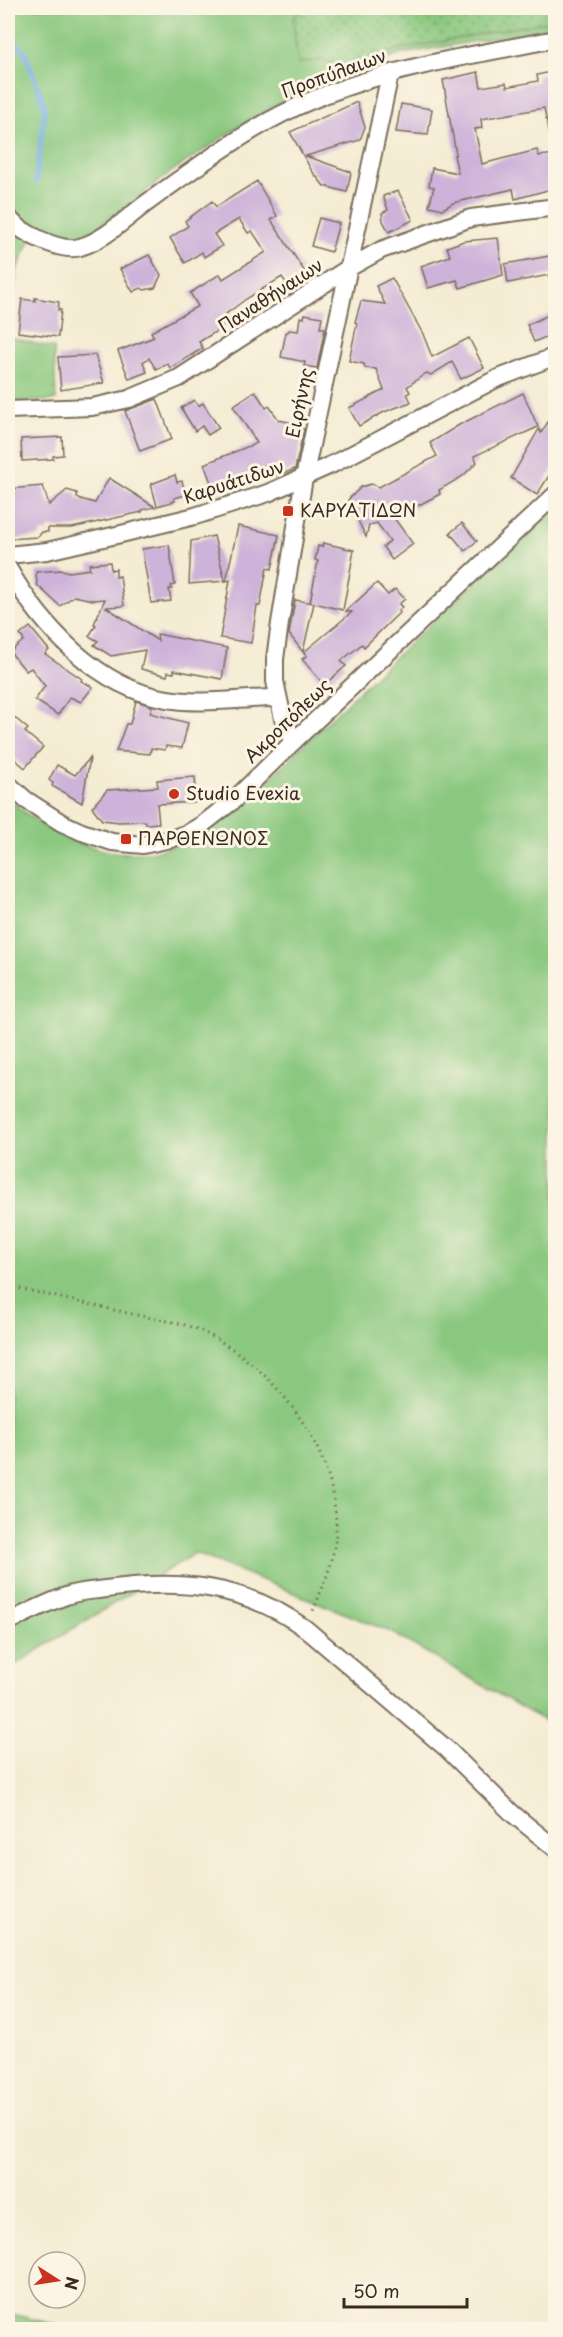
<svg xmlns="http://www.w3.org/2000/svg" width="563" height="2337" viewBox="0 0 563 2337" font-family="'Playpen Sans',sans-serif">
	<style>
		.green { fill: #8ac87f; stroke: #62794e; stroke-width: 1.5 }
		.park { fill: url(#park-dots); stroke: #62794e; stroke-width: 1.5 }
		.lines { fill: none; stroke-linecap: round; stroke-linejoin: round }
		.stream { stroke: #7caee8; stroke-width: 5 }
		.building { fill: #cdb2d9 }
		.minor-casing { stroke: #7c6e5d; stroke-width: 20 }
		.path { stroke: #7c6e5d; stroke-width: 3; stroke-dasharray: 1.5 4.5; stroke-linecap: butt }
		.minor { stroke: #fff; stroke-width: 16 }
		.poi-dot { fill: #c8321e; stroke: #fcf5e5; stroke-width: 2 }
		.labels { text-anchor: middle; stroke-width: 6; stroke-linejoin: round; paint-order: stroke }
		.street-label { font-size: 18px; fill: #3b2a1e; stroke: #fcf5e5 }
		.poi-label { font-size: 18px; fill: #3b2a1e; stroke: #fcf5e5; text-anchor: start }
	</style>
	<defs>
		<pattern id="park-dots" width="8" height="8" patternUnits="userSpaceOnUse" patternTransform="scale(1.5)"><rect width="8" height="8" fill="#8ac87f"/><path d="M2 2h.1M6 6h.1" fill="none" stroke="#72a367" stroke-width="1.8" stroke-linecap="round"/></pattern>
	</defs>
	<rect width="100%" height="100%" fill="#fcf5e5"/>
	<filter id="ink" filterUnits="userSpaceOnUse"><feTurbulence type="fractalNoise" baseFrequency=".0167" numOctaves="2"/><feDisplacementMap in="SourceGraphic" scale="12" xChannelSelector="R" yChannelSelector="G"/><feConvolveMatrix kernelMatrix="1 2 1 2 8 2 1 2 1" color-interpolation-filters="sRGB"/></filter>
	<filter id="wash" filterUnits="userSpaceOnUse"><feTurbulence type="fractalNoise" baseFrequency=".008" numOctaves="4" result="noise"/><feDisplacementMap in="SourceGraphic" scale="24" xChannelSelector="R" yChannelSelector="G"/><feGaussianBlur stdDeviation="1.35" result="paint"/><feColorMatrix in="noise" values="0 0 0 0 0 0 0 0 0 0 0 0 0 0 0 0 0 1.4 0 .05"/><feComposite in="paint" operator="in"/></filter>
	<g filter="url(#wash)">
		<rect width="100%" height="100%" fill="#f4ecd3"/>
		<g class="green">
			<path d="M8,8h547v19l-153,27 -97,37 -27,13 -41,24 -66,44 -83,64c-19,8 -35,2 -52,-8l-19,41 -9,52z"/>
			<path d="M8,337l46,11 2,52 -48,3z"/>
			<path d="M555,509v1218l-164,-95 -196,-79 -187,116v-871c37,35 96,64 148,53 61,-14 103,-61 145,-104 25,-24 50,-48 75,-72 59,-56 120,-111 179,-166z"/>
			<path d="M8,2313l63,16h-63z"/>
		</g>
		<path class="park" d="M302,8h253l1,12 -160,30 -43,19 -29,-9 -26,3 -5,-44z"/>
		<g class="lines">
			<path class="stream" d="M8,35l17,17 20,55 -9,75"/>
		</g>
		<g id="blocks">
			<g class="building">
				<path d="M555,71v64l-5,1 -6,-28 -63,11 1,9 -7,1 7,35 55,-14 2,6 16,-2v34l-40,11 -2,-10 -60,14 -10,6 -14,-3 5,-19 -5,-1 3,-18 26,5 -4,-18 2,-1 -13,-74 35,-8 3,15 25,-4 1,4 31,-6 -1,-6z"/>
				<path d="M357,102l8,25 -5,13 -54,16 45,16 -4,20 -23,-6 -12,-15 -22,-39z"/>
				<path d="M401,104l31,5 -4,26 -32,-3z"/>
				<path d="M257,181l20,35 -6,4 34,52 -18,12 -5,-7 -36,22 -20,15 3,5 -8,5 2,3 -24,15 4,6 -21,13 -12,7 -2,-4 -12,5 -7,-11 -6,4 4,10 -18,7 -11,-28 36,-14 -3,-5 47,-26 -8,-13 30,-19 3,5 43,-27 -14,-21 -4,2 -9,-14 -25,15 8,12 -18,11 -2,-5 -17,11 -15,-25 18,-12 -3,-5 27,-20 4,6z"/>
				<path d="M398,191l15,29 -24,12 -6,-11 -1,-8 6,-3 -5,-14z"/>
				<path d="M319,218l20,5 -8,29 -20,-6z"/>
				<path d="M498,238l5,37 -43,13 -3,-8 -29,8 -7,-22 29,-10 -3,-9 17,-6z"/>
				<path d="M149,255l12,20 -6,13 -11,2 -3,-2 -8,4 -13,-23z"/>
				<path d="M555,255v19l-47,9 -3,-19z"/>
				<path d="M392,278l31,56 9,23 37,-19 15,30 -23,11 -9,-17 -21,13 -5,-2 -19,14 3,5 -3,2 4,8 -27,10 -25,14 -10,-18 35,-18 -8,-21 -11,-1 -1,-4 -15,-3 8,-38 -2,-1 6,-21 24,3 -9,-18z"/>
				<path d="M35,298l24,4 -1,8h3l-3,27 -40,-5 4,-33 13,2z"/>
				<path d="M555,312v21l-21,9 -7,-17z"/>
				<path d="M305,314l17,3 -2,11h5l-8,40 -13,-2 1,-4 -24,-5 5,-25h2l1,-2 9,1 2,-14 4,1z"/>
				<path d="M95,355l9,28 -43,7 -3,-33z"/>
				<path d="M255,391l11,17 3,-2 10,14 19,4v3l6,2 -9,40 -22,8 -1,-3 -57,19 -11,-29 53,-21 -24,-37z"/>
				<path d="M523,393l15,34 -64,29 3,6 -14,14 -24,14 1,4 -46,24 19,26 -21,16 -9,-13 7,-6 -13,-18 -8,2 -3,12 -18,-37 13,-13 10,-3 8,3 58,-31 -7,-13 29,-18z"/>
				<path d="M157,399l15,40 -32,12 -15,-40z"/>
				<path d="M194,400l4,6 5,-3 16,25 -11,7 -6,-9 -7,5 -14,-23z"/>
				<path d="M555,411v55l-18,29 -26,-17 28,-49 2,4z"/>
				<path d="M62,437l1,18 -10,1v3l-31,2 -1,-22z"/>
				<path d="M175,475l2,7 5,-1 4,14 -12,3 1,3 -18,5 -6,-22z"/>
				<path d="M109,478l46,29 -13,3v2l-70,16h-24v4h-6l-4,5 -30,2 1,-50 34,-3 6,19 18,-15 10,3v5l18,5z"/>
				<path d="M462,523l15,18 -12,10 -15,-18z"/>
				<path d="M238,526l41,9 -7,34 -5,-1 -7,38h-3l-6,37 -31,-5 10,-58 -4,1z"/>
				<path d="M214,536l11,45 -36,3 2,-43z"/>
				<path d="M323,543l31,7 -11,60 -33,-8 8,-41 -3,-1 3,-14 4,1z"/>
				<path d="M169,545l6,40 -4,1 1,3h-3l2,12 -20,2 -9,-54z"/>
				<path d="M110,562l1,8 5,-1v8l4,-1 4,30 -18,1 52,34 -1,-7 70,14 -5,31 -48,-9v3l-6,-1 -1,4 -26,-7 4,-19 -34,6 -17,-11 4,-4 -9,-5 7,-11 -2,-1 11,-25 -12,1 -19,-4 -14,10 -23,-21 -1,-13 26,-2 7,2 21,-3 -1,-5z"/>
				<path d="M377,583l11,12 7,-6 10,10 -6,5 3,3 -4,4 2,1 -36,35 -2,-3 -21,17 5,5 -22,19 -22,-26 5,-3 -3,-4 48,-40 -6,-1z"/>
				<path d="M295,600l19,3 -11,49 -14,-18z"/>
				<path d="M30,627l19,23 -4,4 37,25 -1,2 12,6 -12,15 -11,-5 -12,18 -23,-15 10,-14 -14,-18 -5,3 -16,-19 14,-12 -4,-5z"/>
				<path d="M136,701l16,5 -2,7 38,10 -6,25 -16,-2 -1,4 -14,-2 -1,6 -34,-3 10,-27h4z"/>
				<path d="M8,712l20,17 -3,3 18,15 -18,21 -17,-15z"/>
				<path d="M90,758l-8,45 -30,-17 1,-3 -4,-3 8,-15 18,10z"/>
				<path d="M195,777l2,25 -40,2 2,19 -13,1 -1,-3 -26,1 -17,-2 -10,-13 15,-17 51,-3 -1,-7z"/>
			</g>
		</g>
	</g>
	<g filter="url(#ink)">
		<use href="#blocks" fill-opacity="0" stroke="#7c6e5d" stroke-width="1.5"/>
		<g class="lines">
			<g class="minor-casing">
				<g id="minor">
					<path d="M8,217c11,15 53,36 72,30 25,-7 47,-30 68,-45 34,-25 69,-50 105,-72 92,-56 199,-71 303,-91"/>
					<path d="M8,410l84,-3 37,-8 50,-21 168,-109 34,-19 90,-32 85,-11"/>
					<path d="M8,555l39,-4 74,-17 74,-18 73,-23 65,-29 163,-85 60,-23"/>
					<path d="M8,568c33,58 90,120 159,131 36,6 74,-1 111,-1"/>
					<path d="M294,741l-11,-22 -8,-38v-22l5,-36 24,-145 86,-404"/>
					<path d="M8,784l18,16 36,23 20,9 30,10 31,3 28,-6 17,-6 15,-9 31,-24 60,-59 262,-247"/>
					<path d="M8,1622c19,-9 38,-19 58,-26 12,-5 27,-5 40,-7 74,-10 139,-5 200,40l141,120 66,65 43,35"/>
				</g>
			</g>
			<path class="path" d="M8,1286c44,10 89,20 133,30 18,4 41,6 58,14 73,33 139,118 137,200 -1,30 -13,57 -24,83"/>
			<use href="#minor" class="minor"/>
		</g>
	</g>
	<g class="poi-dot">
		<rect x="282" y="505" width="12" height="12" rx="3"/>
		<circle cx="174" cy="794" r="6"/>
		<rect x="120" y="833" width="12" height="12" rx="3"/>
	</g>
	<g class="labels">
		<g class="street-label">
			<text transform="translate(334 74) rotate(-20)" y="6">Προπύλαιων</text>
			<text transform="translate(271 296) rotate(-33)" y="6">Παναθήναιων</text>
			<text transform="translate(300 403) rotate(-78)" y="6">Ειρήνης</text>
			<text transform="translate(234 482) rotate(-18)" y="6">Καρυάτιδων</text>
			<text transform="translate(288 721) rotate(-44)" y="6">Ακροπόλεως</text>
		</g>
		<g class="poi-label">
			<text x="300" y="517">ΚΑΡΥΑΤΙΔΩΝ</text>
			<text x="186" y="800">Studio Evexia</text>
			<text x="138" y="845">ΠΑΡΘΕΝΩΝΟΣ</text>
		</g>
	</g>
	<rect width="563" height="2337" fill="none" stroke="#fcf5e5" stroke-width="30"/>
	<g transform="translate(57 2280) rotate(102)"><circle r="28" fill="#fcf5e5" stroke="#afa495" stroke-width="1.5"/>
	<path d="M0-4.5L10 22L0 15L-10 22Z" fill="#c8321e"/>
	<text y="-9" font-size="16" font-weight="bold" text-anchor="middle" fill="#3b2a1e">N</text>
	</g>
	<path d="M344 2298v9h123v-9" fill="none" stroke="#3b2a1e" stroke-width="3"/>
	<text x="353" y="2298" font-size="18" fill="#3b2a1e" stroke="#fcf5e5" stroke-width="4.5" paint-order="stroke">50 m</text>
</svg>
